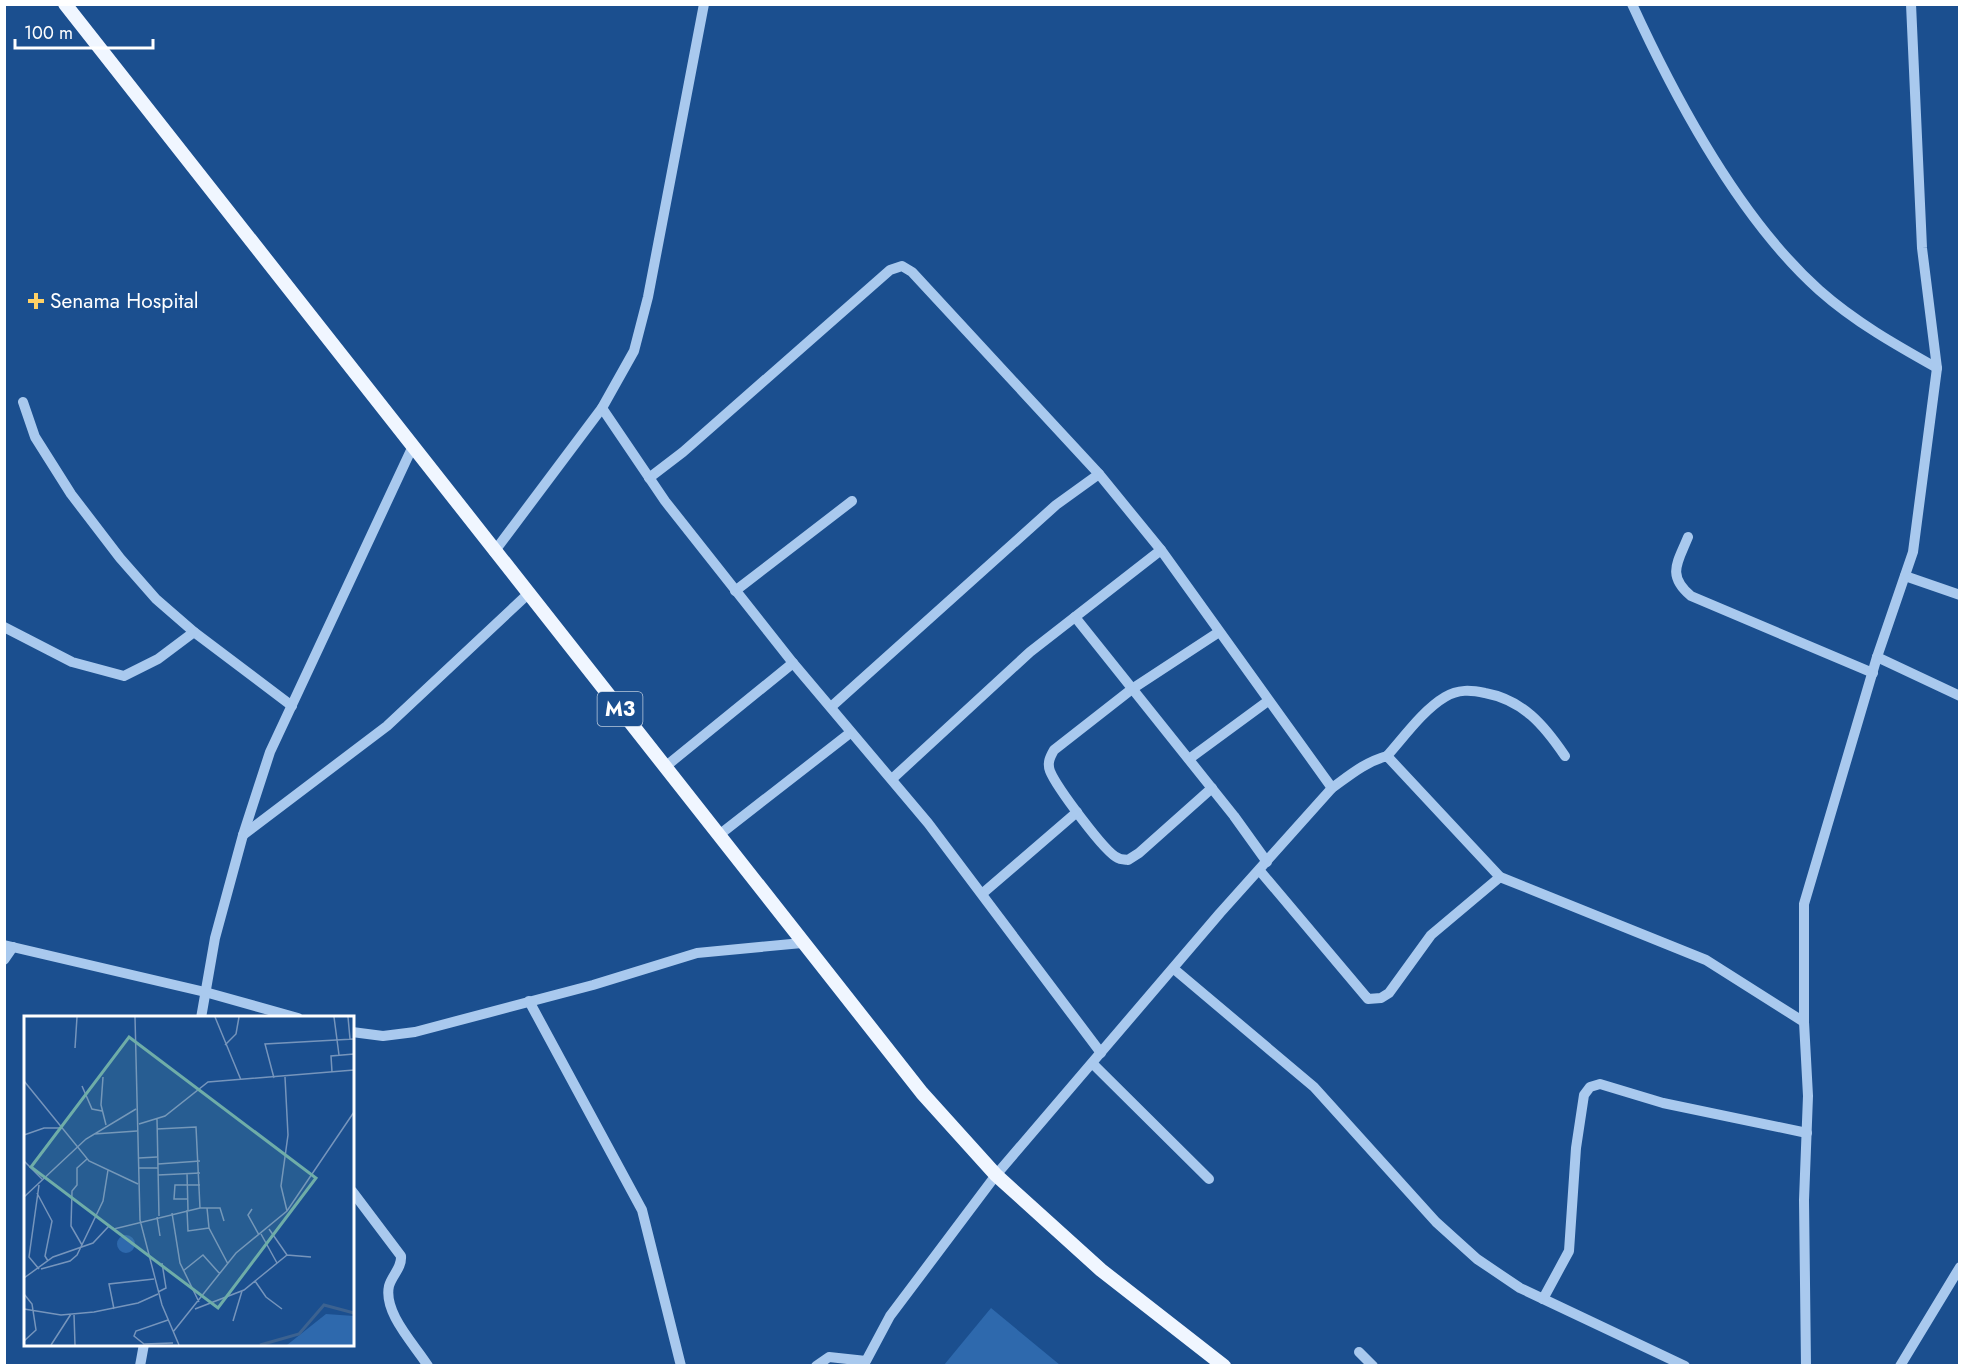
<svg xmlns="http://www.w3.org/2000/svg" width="1964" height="1370" viewBox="0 0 1964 1370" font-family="Jost,sans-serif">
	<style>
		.green { fill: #2e69ad }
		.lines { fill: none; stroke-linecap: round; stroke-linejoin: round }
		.minor { stroke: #a9c9ee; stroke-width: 10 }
		.major { stroke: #f0f6ff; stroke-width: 14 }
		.poi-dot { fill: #ffd166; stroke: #1b4f8f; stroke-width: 2 }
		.labels { text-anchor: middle; stroke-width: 4.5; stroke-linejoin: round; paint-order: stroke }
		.shield { fill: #1b4f8f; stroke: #bbcadd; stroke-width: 1.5 }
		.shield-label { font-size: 20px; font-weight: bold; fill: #fff }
		.poi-label { font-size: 21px; fill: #fff; stroke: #1b4f8f; text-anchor: start }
		.inset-river { fill: none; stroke: #3c6290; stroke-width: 3 }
		.inset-road { fill: none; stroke: #7695bc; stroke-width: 1.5 }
		.view { fill: #6fada8; fill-opacity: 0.15; stroke: #6fada8; stroke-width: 3 }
		.inset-edge { fill: none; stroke: #fff; stroke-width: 3 }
	</style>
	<rect width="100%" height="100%" fill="#1b4f8f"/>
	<path class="green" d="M991,1308l69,57h-116z"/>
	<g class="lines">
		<g class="minor">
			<path d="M1632,4c44,96 108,215 187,286 36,32 77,55 118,78"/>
			<path d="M23,402l12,35 36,57 49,64 36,41 38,33 98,74"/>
			<path d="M602,408l63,93 128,162 135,160 173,230"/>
			<path d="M649,478l34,-26 207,-182 12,-4 10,6 187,202 62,76 171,238"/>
			<path d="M1688,537c-10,25 -22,38 3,59l182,77"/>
			<path d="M494,552l108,-144 32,-57 14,-54 56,-293"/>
			<path d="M1905,576l55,19"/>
			<path d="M735,591l117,-90"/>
			<path d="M1075,617l159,199 33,46"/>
			<path d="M4,627l68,35 52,14 34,-17 36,-27"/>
			<path d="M1877,657l83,39"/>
			<path d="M831,707l225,-202 43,-31"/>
			<path d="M1387,756c17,-19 36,-46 58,-59 13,-8 26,-7 40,-4 38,7 59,32 80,63"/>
			<path d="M1189,759l79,-58"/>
			<path d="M665,767l128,-104"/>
			<path d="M892,779l138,-127 131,-102"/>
			<path d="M1212,788l-73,65 -11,7c-3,-1 -7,0 -10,-2 -13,-5 -62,-72 -68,-87 -3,-8 0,-14 4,-21l78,-61 87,-57"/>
			<path d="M243,835l144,-109 141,-132"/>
			<path d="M719,835l131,-102"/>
			<path d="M1260,871l108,128 13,-1 8,-5 42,-58 69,-58"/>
			<path d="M983,893l94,-81"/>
			<path d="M4,945l201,47 93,26"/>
			<path d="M4,960l9,-13"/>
			<path d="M1174,969l140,118 122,135 41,37 43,29 165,78"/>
			<path d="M529,1001l113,209 39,156"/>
			<path d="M201,1018l14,-80 28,-103 27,-83 142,-304"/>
			<path d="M352,1032l31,4 32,-4 178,-47 104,-32 105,-10"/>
			<path d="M1093,1064l116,115"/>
			<path d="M352,1191l49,65c1,12 -9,19 -12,30 -6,27 26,59 39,80"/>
			<path d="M1543,1299l26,-48 7,-103 8,-53 6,-8 10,-3 63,19 144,30"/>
			<path d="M1359,1352l14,14"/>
			<path d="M140,1366l4,-22"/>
			<path d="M816,1366l13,-9 37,4 24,-45 106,-141 224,-262 112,-125c18,-13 33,-26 55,-32l113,121 206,83 98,62"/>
			<path d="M1806,1366l-2,-166 4,-104 -4,-74v-118l73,-247 36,-105 24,-184 -15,-120 -11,-244"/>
			<path d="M1900,1366l60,-99"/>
		</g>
		<path class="major" d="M65,4l857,1089 74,82 105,95 123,96"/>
	</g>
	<path class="poi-dot" d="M33 292h6v6h6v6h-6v6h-6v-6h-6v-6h6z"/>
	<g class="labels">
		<rect class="shield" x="597.5" y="692" width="45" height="34" rx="4.5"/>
		<g class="shield-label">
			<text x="620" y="716">M3</text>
		</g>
		<g class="poi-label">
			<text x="50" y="308">Senama Hospital</text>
		</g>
	</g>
	<g transform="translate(24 1016)">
		<rect width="330" height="330" fill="#1b4f8f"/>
		<path d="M93 228a9 9 0 1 1 18 0a9 9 0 1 1-18 0ZM302,298l28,2v29h-67z" fill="#2e69ad"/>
		<path class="inset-river" d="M236,329l39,-11 25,-29 30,8"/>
		<path class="inset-road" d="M111,1l5,203 22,85 17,40M191,1l26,63M310,1l5,38M324,1l2,22M201,29l11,-11 3,-17M51,32l2,-31M308,56l-1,-16 23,-2M79,61l-2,28 5,20M261,61l3,58 -7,51 6,25M250,62l-9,-34 89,-5M0,65l65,80 49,23M58,70l10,23 10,2M133,103l2,97M115,108l26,-8 43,-34 146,-12M133,113l39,-2 4,81M70,118l43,-3M0,119l20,-7h18M115,142l18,-1M0,145l18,18M134,148l42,-3M114,152h20M163,157l1,37M134,159l42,-2M15,169l-10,72 10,12M13,177l15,28 -7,35 3,5M0,181l62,-58 50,-30M164,183h-14l1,-14h25M183,192h13l4,13M228,193l-4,6 11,20M163,194l1,21 21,-3M148,197l8,50 19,39M133,201l3,19M245,213l18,26 24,2M237,218l16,29M58,229l-11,-19 1,-35 5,-6v-17l10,-9M17,253l29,-8 7,-6 26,-54 5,-31M159,255l20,-16 17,19M0,262l29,-21 40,-14 16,-17 5,3 86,-21h7l2,20 19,36M231,265l11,16 16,12M134,276l8,-4 -4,-25M0,278l8,10 4,26 -12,11M0,293l37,6 33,-3 44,-9 20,-9M90,293l-5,-25 45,-5M171,293l49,-19 43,-35M50,298l1,31M144,304l-32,11 -2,5 10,8 29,-1M209,305l9,-30M149,316l63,-79 51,-42 67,-99M27,329l20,-31"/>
		<path class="view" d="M105,21l187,141 -98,130 -187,-141z"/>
		<rect width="330" height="330" class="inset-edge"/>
	</g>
	<rect width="1964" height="1370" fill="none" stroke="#ffffff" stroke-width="12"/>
	<path d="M15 39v9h138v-9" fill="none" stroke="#ffffff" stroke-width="3"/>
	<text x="24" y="39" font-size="18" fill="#ffffff" stroke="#1b4f8f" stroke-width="4.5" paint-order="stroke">100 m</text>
</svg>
